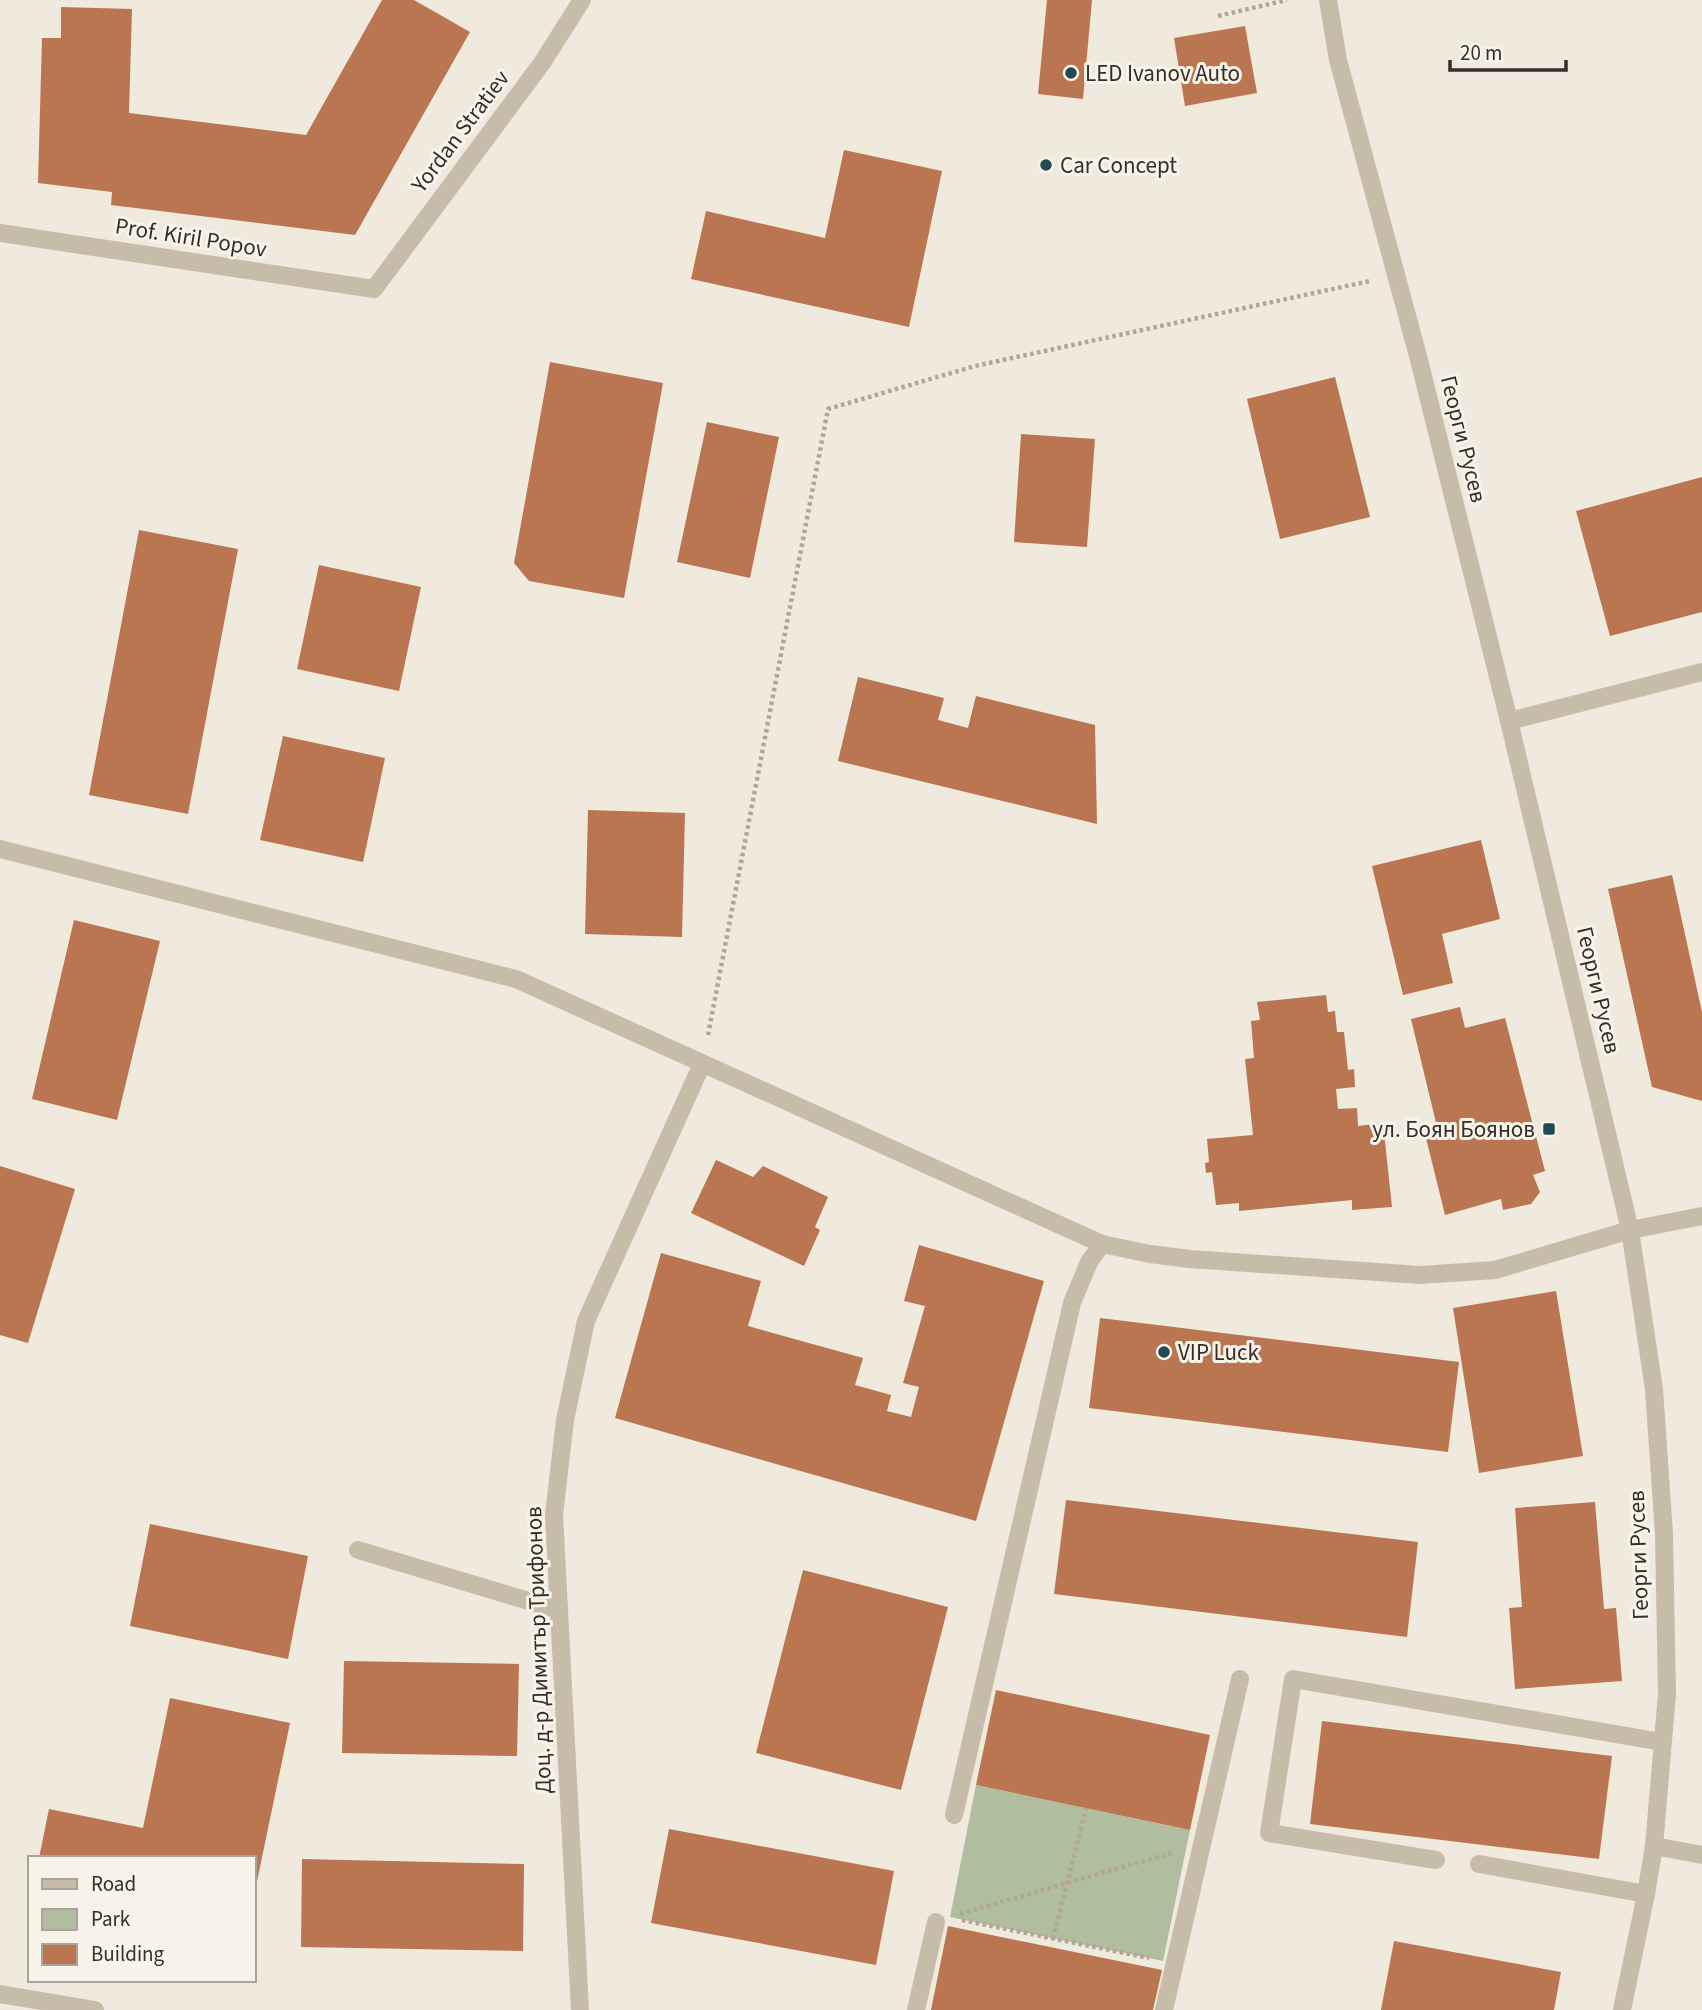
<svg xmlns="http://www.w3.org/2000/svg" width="1702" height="2010" viewBox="0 0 1702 2010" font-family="'Source Sans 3',sans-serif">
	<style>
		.green { fill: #b0be9f }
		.building { fill: #ba7651 }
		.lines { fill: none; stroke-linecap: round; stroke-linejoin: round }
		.path { stroke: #b3a595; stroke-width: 4.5; stroke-dasharray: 3.5 3.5; stroke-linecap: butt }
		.minor { stroke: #c7bbaa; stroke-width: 18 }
		.poi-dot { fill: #234a53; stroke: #f8f3e9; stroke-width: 2.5 }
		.labels { text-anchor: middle; stroke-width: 6; stroke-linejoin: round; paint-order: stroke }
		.poi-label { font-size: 23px; fill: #352e29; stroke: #f8f3e9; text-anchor: start }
		.street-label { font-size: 23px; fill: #352e29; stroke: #f8f3e9 }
	</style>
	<rect width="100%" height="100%" fill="#f0e9dd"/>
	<path class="green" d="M976,1785l214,45 -27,131 -213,-44z"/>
	<g class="building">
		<path d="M382,0h32l56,32 -115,203 -244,-30 1,-13 -74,-9 4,-145h19v-31l71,2 -3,104 177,22z"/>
		<path d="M1047,0h45l-9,99 -45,-5z"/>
		<path d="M1245,26l12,67 -72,13 -11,-68z"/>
		<path d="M844,150l98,21 -33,156 -218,-48 15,-68 119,27z"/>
		<path d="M550,362l113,21 -39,215 -95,-17 -15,-18z"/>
		<path d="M1335,377l35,140 -90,22 -33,-140z"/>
		<path d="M707,422l72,15 -29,141 -73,-16z"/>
		<path d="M1021,434l74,5 -8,108 -73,-5z"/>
		<path d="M1702,477v135l-92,24 -34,-125z"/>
		<path d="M139,530l99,19 -50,265 -99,-19z"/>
		<path d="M319,565l102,22 -22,104 -102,-22z"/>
		<path d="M858,677l86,21 -6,22 30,8 8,-32 119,29 2,99 -259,-63z"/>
		<path d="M283,736l102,22 -22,104 -103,-22z"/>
		<path d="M588,810l97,3 -3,124 -97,-3z"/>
		<path d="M1481,840l19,79 -58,15 11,49 -50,12 -31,-129z"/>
		<path d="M1672,875l30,137v89l-50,-14 -44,-198z"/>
		<path d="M74,920l86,21 -43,179 -85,-21z"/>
		<path d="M1326,995l2,17 7,-1 2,21h7l4,38 6,-1 1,18 -19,2 2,20 19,-1 1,18 25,-3 9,84 -40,3v-10l-113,11v-8l-23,2 -4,-33 -6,1 -1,-10 4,-1 -2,-23 46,-4 -8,-76 9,-1 -3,-37 9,-1 -3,-18z"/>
		<path d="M1460,1007l5,21 40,-10 40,153 -12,4 7,17 -9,12 -28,6 -2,-11 -56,16 -20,-81 13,-3 -27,-112z"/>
		<path d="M716,1160l37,17 10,-11 65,31 -13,30 5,3 -16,36 -113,-53z"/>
		<path d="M0,1166l75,23 -47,154 -28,-8z"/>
		<path d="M919,1245l125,36 -68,240 -361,-103 46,-165 100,28 -13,45 115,32 -8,27 36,10 -4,16 24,6 8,-30 -16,-4 22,-77 -21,-5z"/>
		<path d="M1556,1291l27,165 -104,17 -26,-165z"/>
		<path d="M1100,1318l359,44 -11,90 -359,-44z"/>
		<path d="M1066,1500l352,42 -11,95 -353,-43z"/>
		<path d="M1595,1502l9,107 12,-1 6,73 -107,8 -6,-81 13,-1 -7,-99z"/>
		<path d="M150,1524l158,32 -20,103 -158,-33z"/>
		<path d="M803,1570l145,37 -47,183 -145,-37z"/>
		<path d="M344,1661l175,3 -2,92 -175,-3z"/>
		<path d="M996,1690l214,45 -20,95 -214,-45z"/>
		<path d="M170,1698l120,25 -35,168 -1,-33h-215l10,-49 94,19z"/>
		<path d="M1322,1721l290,35 -13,103 -289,-35z"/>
		<path d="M669,1829l225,42 -18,94 -225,-42z"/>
		<path d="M302,1859l222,5 -1,87 -222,-4z"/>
		<path d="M948,1926l214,44 -9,40h-222z"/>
		<path d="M1394,1941l167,31 -7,38h-173z"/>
	</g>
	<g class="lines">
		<g class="path">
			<path d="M1218,16l69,-16"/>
			<path d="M708,1035l120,-626 147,-43 395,-85"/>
			<path d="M960,1914l211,-61"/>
			<path d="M962,1920l187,38"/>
			<path d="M1053,1939l33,-131"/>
		</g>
		<g class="minor">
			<path d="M1328,0l10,60 80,296 91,365 121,509 24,159 10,145 3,160 -13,152 -8,48 -24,116"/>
			<path d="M0,233l374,56 168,-226 40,-63"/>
			<path d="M1509,721l193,-49"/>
			<path d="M0,849l516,130 586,265 48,10 40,5 230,16 75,-5 135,-40 72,-14"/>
			<path d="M358,1550l201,60"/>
			<path d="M954,1815l118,-512 17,-41 13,-18"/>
			<path d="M1654,1846l48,9"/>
			<path d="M1436,1860l-167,-27 24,-154 369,63"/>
			<path d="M1479,1864l167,30"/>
			<path d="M0,1994l95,16"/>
			<path d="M580,2010l-26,-495 11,-95 21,-99 116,-257"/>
			<path d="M916,2010l20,-88"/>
			<path d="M1164,2010l76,-331"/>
		</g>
	</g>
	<g class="poi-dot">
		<circle cx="1071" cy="73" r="7"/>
		<circle cx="1046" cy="165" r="7"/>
		<rect x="1542" y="1122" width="14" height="14" rx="3.5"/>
		<circle cx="1164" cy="1352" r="7"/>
	</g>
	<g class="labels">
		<g class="poi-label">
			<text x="1085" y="81">LED Ivanov Auto</text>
			<text x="1060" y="173">Car Concept</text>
			<text x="1535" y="1137" text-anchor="end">ул. Боян Боянов</text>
			<text x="1178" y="1360">VIP Luck</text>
		</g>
		<g class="street-label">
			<text transform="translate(460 131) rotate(-53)" y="8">Yordan Stratiev</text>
			<text transform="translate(191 237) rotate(9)" y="8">Prof. Kiril Popov</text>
			<text transform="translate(1464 439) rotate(76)" y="8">Георги Русев</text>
			<text transform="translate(1599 990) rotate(77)" y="8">Георги Русев</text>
			<text transform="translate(1638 1555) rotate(-92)" y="8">Георги Русев</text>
			<text transform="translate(538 1650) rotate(-92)" y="8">Доц. д-р Димитър Трифонов</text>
		</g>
	</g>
	<rect x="28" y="1856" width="228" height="126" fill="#f8f3e9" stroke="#aaa49c" stroke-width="2"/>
	<rect x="42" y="1879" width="35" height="10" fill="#c7bbaa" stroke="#aaa49c" stroke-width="2"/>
	<text x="91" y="1891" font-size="21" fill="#352e29">Road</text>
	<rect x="42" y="1909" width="35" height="21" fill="#b0be9f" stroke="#aaa49c" stroke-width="2"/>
	<text x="91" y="1926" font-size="21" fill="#352e29">Park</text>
	<rect x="42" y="1944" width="35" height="21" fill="#ba7651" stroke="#aaa49c" stroke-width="2"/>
	<text x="91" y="1961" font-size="21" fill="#352e29">Building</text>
	<path d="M1450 60v10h116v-10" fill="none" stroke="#352e29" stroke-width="3.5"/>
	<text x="1460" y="60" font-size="21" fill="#352e29" stroke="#f8f3e9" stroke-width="5" paint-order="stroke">20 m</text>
</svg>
